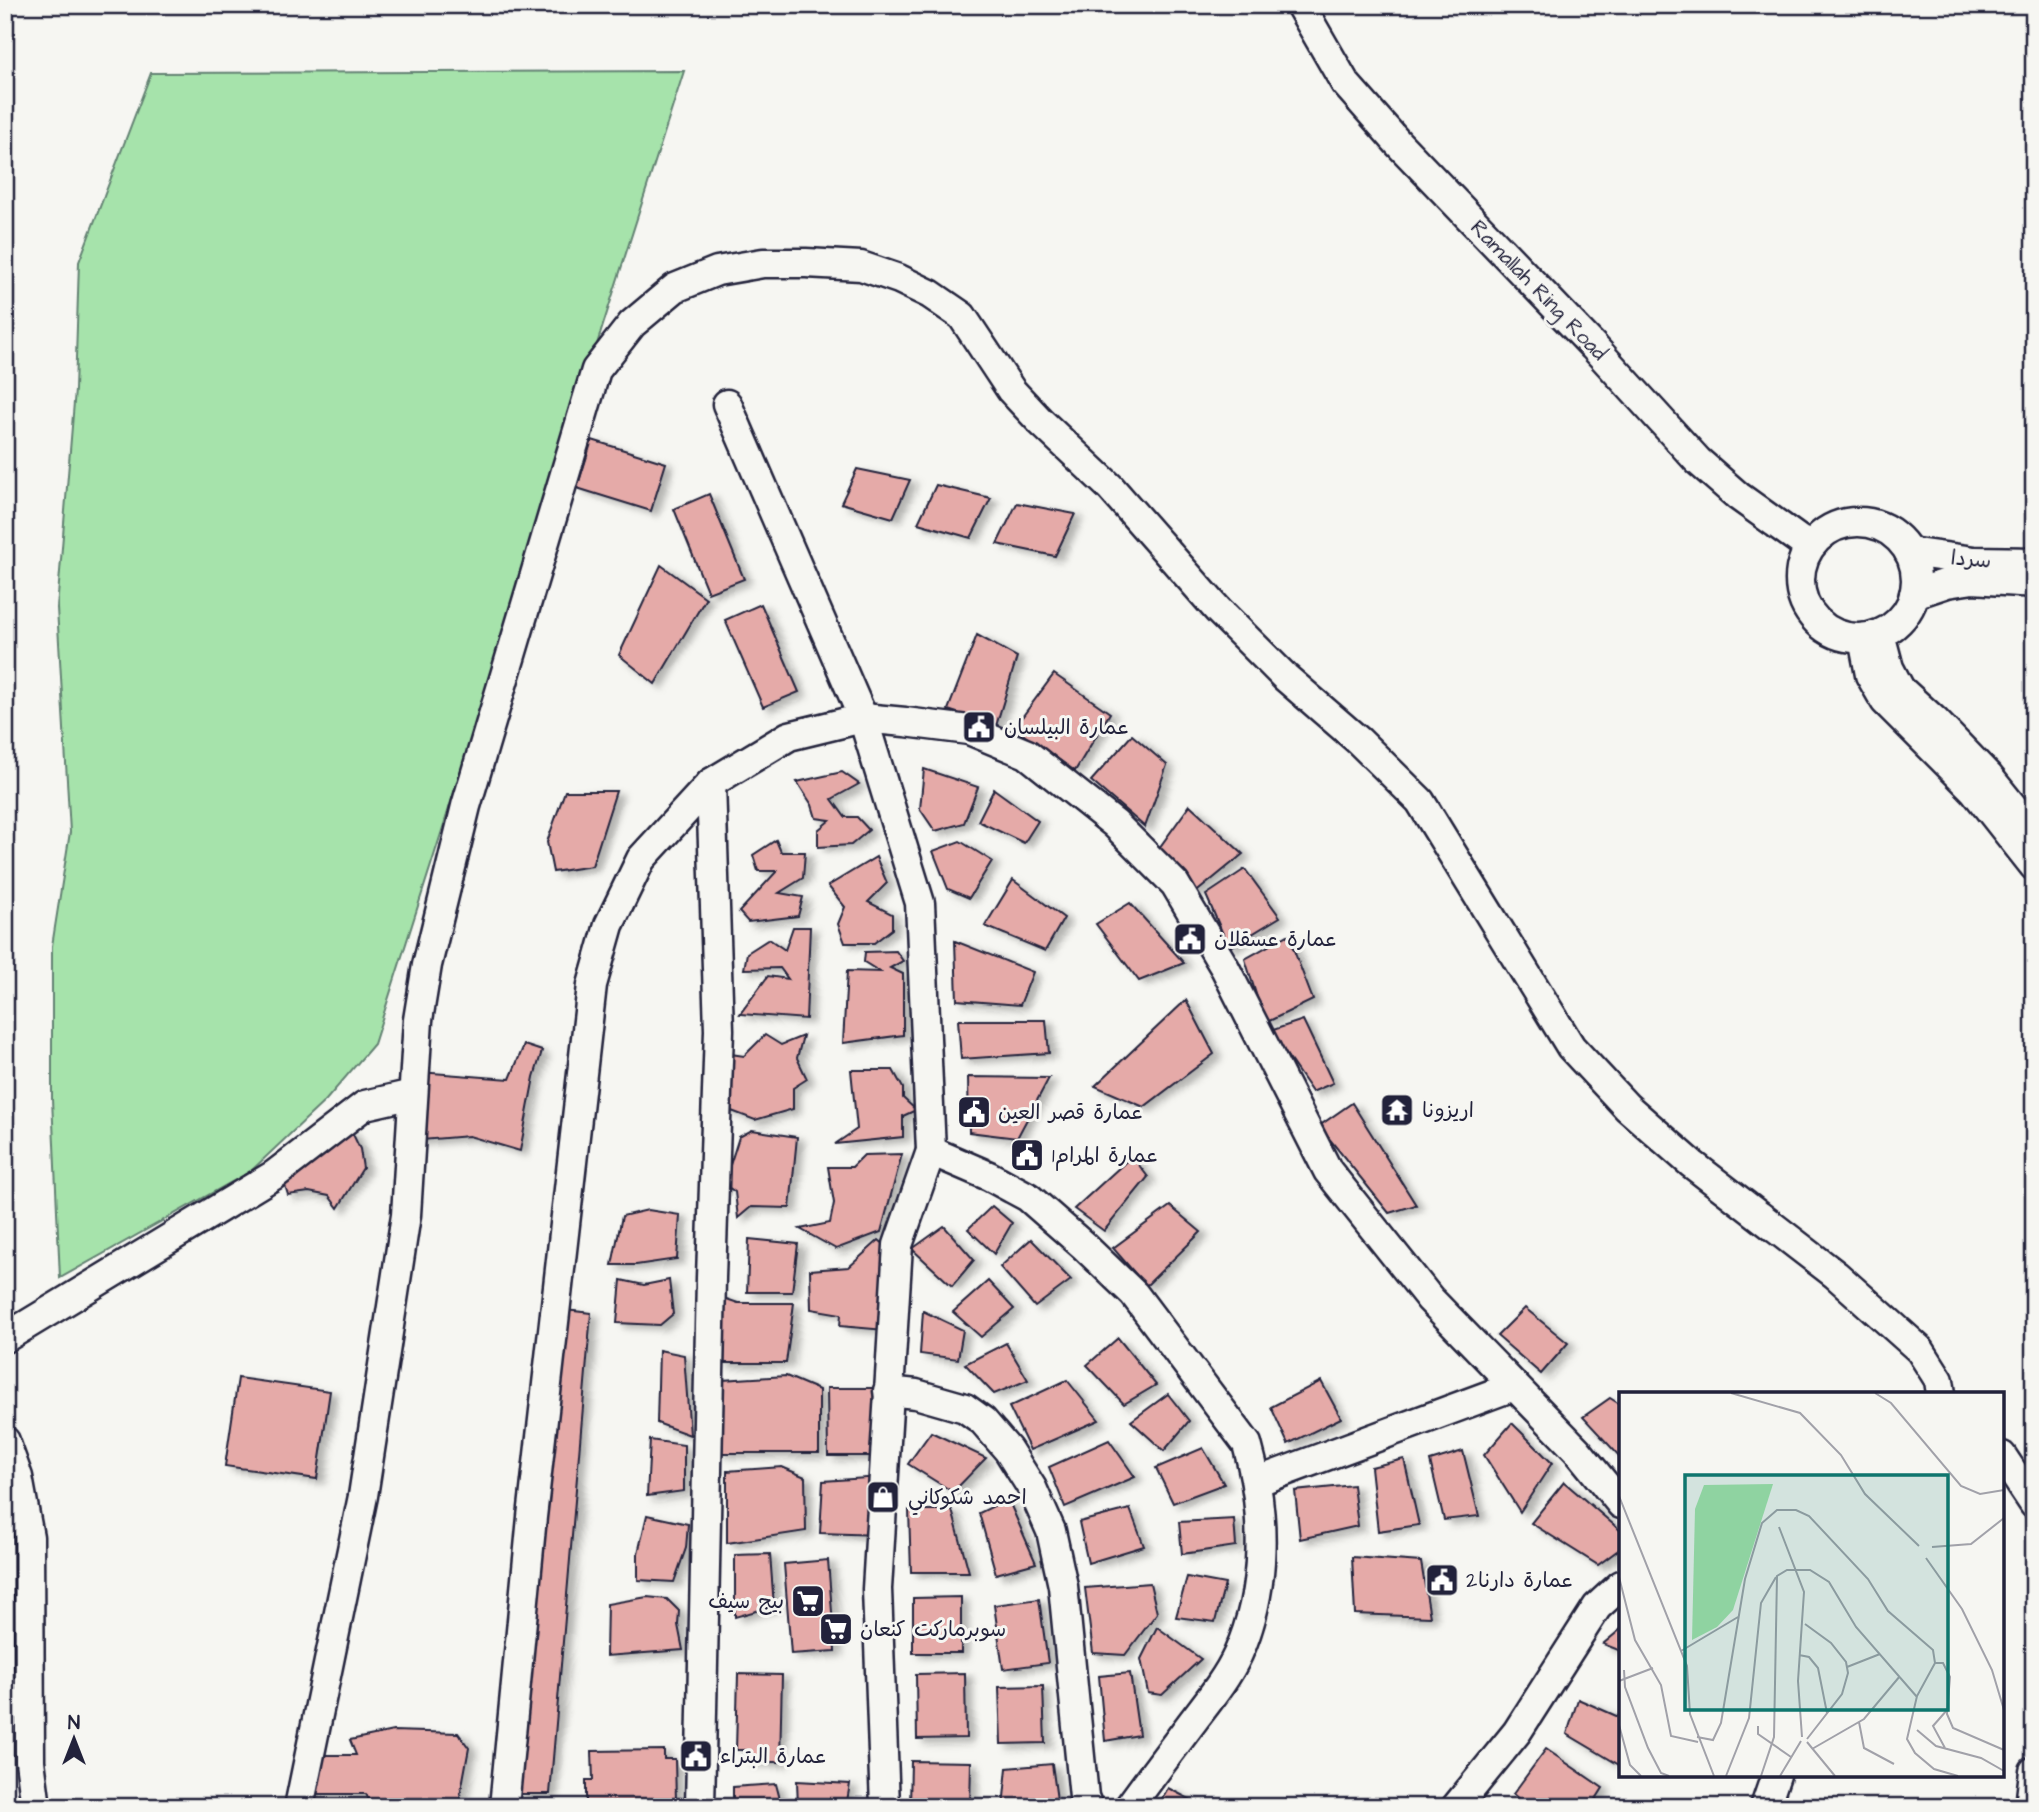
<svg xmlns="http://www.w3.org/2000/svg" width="2039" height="1812" viewBox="0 0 2039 1812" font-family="'Architects Daughter','Playpen Sans Arabic',sans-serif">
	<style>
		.green { fill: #a6e3ab; stroke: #648273; stroke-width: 2 }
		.building { fill: #e5aaa8; stroke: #22223b; stroke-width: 2; filter: url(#shadow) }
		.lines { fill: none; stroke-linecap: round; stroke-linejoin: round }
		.minor-casing { stroke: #22223b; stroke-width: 33 }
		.minor { stroke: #f6f6f2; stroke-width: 28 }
		.labels { text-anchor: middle; stroke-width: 6; stroke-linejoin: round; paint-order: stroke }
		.street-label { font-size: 21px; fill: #22223b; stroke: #f6f6f2 }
		.poi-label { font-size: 21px; fill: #22223b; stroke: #f6f6f2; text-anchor: start }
		.inset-road { fill: none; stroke: #a1a1a9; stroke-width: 2 }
		.view { fill: #0f766e; fill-opacity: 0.15; stroke: #0f766e; stroke-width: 3.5 }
		.inset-edge { fill: none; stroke: #22223b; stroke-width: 3.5 }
	</style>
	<defs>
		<filter id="shadow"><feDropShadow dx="7" dy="4" stdDeviation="3.5" flood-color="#0004"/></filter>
	</defs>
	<rect width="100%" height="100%" fill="#f6f6f2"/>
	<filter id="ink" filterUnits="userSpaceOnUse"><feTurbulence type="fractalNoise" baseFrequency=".0143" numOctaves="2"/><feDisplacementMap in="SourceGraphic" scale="14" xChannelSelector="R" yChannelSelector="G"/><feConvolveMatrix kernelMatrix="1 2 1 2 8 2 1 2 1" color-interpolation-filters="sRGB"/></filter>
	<g filter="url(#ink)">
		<path class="green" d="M684,71l-310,973 -48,56 -75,71 -191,107 -8,-179v-153l18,-114 -13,-224 18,-218 4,-128 72,-189z"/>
		<g class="building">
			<path d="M592,440l74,23 -15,48 -74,-23z"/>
			<path d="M857,469l53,11 -17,38 -52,-15z"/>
			<path d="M936,485l55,13 -20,40 -53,-15z"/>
			<path d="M709,494l35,85 -36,14 -34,-84z"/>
			<path d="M1017,503l58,11 -20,42 -58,-12z"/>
			<path d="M661,565l45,33 -51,86 -36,-29z"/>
			<path d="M761,604l38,88 -36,15 -38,-87z"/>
			<path d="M977,635l40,22 -21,69 -48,-16z"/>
			<path d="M1054,674l56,39 -35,58 -61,-43z"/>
			<path d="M1132,735l35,30 -22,62 -54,-46z"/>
			<path d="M924,769l54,18 -14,36 -29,8 -15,-22z"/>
			<path d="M842,772l17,12 -27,15 13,18h12l12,13 -18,15 -33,2v-17l12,-10 -14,-2 -4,-13 -15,-23z"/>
			<path d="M994,789l44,32 -14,22 -46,-22z"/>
			<path d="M565,791h51l-24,75 -39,6 -6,-30z"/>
			<path d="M1190,805l53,49 -49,40 -37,-43z"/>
			<path d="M776,840l5,12h24l-2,26 -24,15 24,4 -5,19 -50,6 -9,-10 38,-41h-19l-5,-16z"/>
			<path d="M960,841l32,20 -23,37 -21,-9 -15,-38z"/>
			<path d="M876,857l11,26 -19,19 24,12v15l-18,14h-29l-7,-19 7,-17 -17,-21z"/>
			<path d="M1245,869l35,48 -51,31 -23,-53z"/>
			<path d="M1013,880l51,38 -19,33 -60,-25z"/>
			<path d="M1130,903l54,60 -45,18 -43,-57z"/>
			<path d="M793,927h17l-4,92 -66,-5 28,-38 20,3 -8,-11 -36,1 3,-16 22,-14 16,11z"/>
			<path d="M1288,935l25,65 -48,23 -20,-64z"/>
			<path d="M955,941l78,31 -13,33 -63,-5z"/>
			<path d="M896,951l7,10 -13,7 13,6v61l-60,8 4,-72 33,1 -16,-10 1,-10z"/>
			<path d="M1186,1000l28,54 -70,53 -49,-21z"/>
			<path d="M958,1020h88l3,33 -88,6z"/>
			<path d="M1303,1020l30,63 -21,9 -42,-61z"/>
			<path d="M765,1035l16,10 22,-9 -6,22 10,21 -14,9v21l-38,11 -39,-15 8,-52 20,3z"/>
			<path d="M524,1045l18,6 -8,26 -14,74 -51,-15 -71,6 9,-71 103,8z"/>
			<path d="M851,1070h42l10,18v10l13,12 -13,6v21l-68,7 22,-15z"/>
			<path d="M968,1077l81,1 -32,60 -48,-6z"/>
			<path d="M1352,1103l64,102 -27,8 -70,-87z"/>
			<path d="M351,1130l9,19 3,19 -25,40 -9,-12 -20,-4 -21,3 -6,-19z"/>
			<path d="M752,1130l45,7 -7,71 -39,-1 -13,11 -3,-26 -11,-8 15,-47z"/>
			<path d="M902,1154l-21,78 -45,17 -36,-20 30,-6 4,-20 -6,-36h24l12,-12z"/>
			<path d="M1132,1156l16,21 -44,54 -30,-22z"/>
			<path d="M992,1206l20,17 -18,31 -26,-25z"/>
			<path d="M1170,1206l31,26 -55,54 -33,-38z"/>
			<path d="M648,1210l32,5 -3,44 -41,6h-24l10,-49z"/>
			<path d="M944,1226l30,34 -22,26 -40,-37z"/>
			<path d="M749,1239l49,5 -6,48h-45z"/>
			<path d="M1031,1239l40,41 -36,27 -35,-40z"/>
			<path d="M879,1240l14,12 -8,78 -45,-4 1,-12 -30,-5 -1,-39 39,-3z"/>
			<path d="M621,1280l23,5 25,-5 4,34 -13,11 -43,-2z"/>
			<path d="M988,1281l26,28 -33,28 -28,-25z"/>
			<path d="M715,1295l23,8h56l-8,60h-64z"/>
			<path d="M1525,1308l43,35 -27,31 -44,-38z"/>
			<path d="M565,1310l26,3 -41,481h-32z"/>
			<path d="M923,1311l40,19 -5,29 -38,-5z"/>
			<path d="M1118,1338l38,47 -32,19 -37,-39z"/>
			<path d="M1006,1343l22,37 -34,14 -29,-30z"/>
			<path d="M659,1350l25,5 6,80 -33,-12z"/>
			<path d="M786,1376l33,14v63h-99l2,-73z"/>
			<path d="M238,1378l92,13 -13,88 -92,-13z"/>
			<path d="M1067,1380l32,40 -69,30 -21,-43z"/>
			<path d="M1321,1381l20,37 -53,26 -17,-37z"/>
			<path d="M827,1388h58l-7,68h-50z"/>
			<path d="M1168,1394l21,27 -25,30 -33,-30z"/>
			<path d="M1610,1398l11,7v53l-38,-41z"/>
			<path d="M1512,1423l40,40 -32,49 -36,-57z"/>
			<path d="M931,1432l55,26 -33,34 -45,-28z"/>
			<path d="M650,1440l34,5v46l-37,5z"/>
			<path d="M1109,1440l26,37 -70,30 -16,-40z"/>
			<path d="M1203,1448l21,36 -51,19 -17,-35z"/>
			<path d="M1463,1451l16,65 -35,4 -14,-59z"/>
			<path d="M1404,1459l15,66 -41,6 -7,-64z"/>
			<path d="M782,1467l23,10 1,54 -79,12v-72z"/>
			<path d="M881,1477l-2,58 -59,-2 3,-52z"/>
			<path d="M1564,1482l57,49v17l-23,17 -67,-42z"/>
			<path d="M1353,1485l5,41 -58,13 -5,-48z"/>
			<path d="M1008,1499l28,64 -40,11 -17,-61z"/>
			<path d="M1130,1509l14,37 -56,17 -9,-41z"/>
			<path d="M909,1510h43l17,62h-58z"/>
			<path d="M647,1515l41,9 -2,24 -12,34 -36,-2v-27z"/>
			<path d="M1234,1519l2,27 -54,8 -3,-32z"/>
			<path d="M770,1554l4,52 -39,11v-62z"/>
			<path d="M1352,1557l69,5 9,55 -75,-3z"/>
			<path d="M828,1560l7,91 -44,3 -7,-90z"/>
			<path d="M1187,1577l38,7 -10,38 -39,-5z"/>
			<path d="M1150,1583l7,30 -32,42 -32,-2 -8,-65z"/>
			<path d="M647,1597l20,2 12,12 -1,14 5,25 -77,6 1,-52z"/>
			<path d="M961,1597v56h-48v-55z"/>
			<path d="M1039,1599l9,64 -45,6 -9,-64z"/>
			<path d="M1157,1627l44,32 -39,36 -14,-2 -7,-34z"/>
			<path d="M1621,1629v22l-18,-7z"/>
			<path d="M965,1673l1,65 -49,1 -1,-65z"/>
			<path d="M1130,1673l9,62 -34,6 -6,-65z"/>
			<path d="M738,1674l44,1 -2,87h-35v-12h-9z"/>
			<path d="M1043,1686l2,57 -44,1 -2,-57z"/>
			<path d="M1578,1699l43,19v48l-54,-32z"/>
			<path d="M393,1731l65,2 11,15 -11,59h-130l43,-3 -5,-10h-62l3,-39h49l-6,-15z"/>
			<path d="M1546,1749l57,39 -12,19h-63l-15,-13z"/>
			<path d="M664,1750v9h11l1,42 -90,1v-22h7l-1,-29z"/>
			<path d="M911,1761l60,1 -1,45h-60z"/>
			<path d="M1052,1764l6,43h-55l4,-39z"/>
			<path d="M797,1781l53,3 -4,23h-48z"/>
			<path d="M776,1784l6,23h-49v-20z"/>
			<path d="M1168,1788l37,19h-48z"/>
		</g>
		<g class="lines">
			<g class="minor-casing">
				<g id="minor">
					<path d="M1300,5l45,78 53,60 196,204 104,114 40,35 71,51"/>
					<path d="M727,404l136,314 57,185 11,248 -33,94 -21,344 8,218"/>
					<circle cx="1858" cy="580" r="58"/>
					<path d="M1909,552l65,9 60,1"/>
					<path d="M1914,594l33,-11 26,-4 61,4"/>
					<path d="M1880,634l9,34 11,21 35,32 54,56 45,56"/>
					<path d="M1863,638l7,37 15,26 89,89 60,76"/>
					<path d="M931,1151l58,25 39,21 56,49 50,48 113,150c19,67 20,146 -9,210 -11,24 -29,46 -45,67 -21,28 -43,57 -64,86"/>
					<path d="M5,1338l269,-163 91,-70 48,-11"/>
					<path d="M888,1391l28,3 49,14 18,13 25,29 24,38 19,43 12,55 21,211 4,10"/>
					<path d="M5,1441l13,36 11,60 1,224 6,46"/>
					<path d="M2002,1456l32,48"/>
					<path d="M1256,1482l258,-96"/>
					<path d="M299,1807l64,-311 43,-281 12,-195 9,-55 39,-159 130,-436 36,-46 43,-36 42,-17 46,-8h43l55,3 38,13 31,15 32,22 49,74 29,31 70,66 108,123 67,67 74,64 61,60 151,246 56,60 65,57 144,111 84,75 19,30 2,14"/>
					<path d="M504,1807l28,-290 60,-532 17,-60 32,-66 70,-76"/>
					<path d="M700,1807l11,-529 8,-248 -8,-247 78,-47 74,-18 42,4 64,8 58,24 88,70 60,60 50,84 103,203 102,128 147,151 44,54"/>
					<path d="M1456,1807l61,-75 80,-125 24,-22"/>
					<path d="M1765,1807l11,-32"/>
					<path d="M2030,1807l4,-36"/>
				</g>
			</g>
			<use href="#minor" class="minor"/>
		</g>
	</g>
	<defs>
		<g id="civic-square" transform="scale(1.75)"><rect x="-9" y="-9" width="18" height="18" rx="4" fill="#22223b" stroke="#f6f6f2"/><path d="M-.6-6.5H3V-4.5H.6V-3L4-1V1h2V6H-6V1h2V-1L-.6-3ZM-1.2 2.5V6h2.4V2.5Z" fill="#fff"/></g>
		<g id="temple-square" transform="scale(1.75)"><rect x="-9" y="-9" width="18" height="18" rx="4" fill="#22223b" stroke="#f6f6f2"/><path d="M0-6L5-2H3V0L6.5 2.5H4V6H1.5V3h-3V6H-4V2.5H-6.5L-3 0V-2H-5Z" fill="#fff"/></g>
		<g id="shop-square" transform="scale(1.75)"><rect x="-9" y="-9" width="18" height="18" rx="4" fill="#22223b" stroke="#f6f6f2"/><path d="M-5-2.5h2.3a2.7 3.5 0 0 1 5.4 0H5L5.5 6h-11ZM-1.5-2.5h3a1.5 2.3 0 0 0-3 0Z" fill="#fff"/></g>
		<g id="supermarket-square" transform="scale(1.75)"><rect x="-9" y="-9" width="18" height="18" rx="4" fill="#22223b" stroke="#f6f6f2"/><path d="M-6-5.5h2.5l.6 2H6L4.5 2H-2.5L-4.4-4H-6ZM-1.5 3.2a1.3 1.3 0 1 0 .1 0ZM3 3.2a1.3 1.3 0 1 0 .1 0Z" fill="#fff"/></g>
	</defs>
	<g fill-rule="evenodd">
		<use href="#civic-square" x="979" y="727"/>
		<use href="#civic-square" x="1190" y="939"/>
		<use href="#temple-square" x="1397" y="1110"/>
		<use href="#civic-square" x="974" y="1112"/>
		<use href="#civic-square" x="1027" y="1155"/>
		<use href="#shop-square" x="883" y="1497"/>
		<use href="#civic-square" x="1442" y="1580"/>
		<use href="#supermarket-square" x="808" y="1601"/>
		<use href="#supermarket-square" x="836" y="1629"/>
		<use href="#civic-square" x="696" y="1756"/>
	</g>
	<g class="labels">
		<g class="street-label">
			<text transform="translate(1539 290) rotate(46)" y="7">Ramallah Ring Road</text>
			<text transform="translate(1971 559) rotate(5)" y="7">سردا</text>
		</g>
		<g class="poi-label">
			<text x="1004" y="734">عمارة البيلسان</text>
			<text x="1214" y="946">عمارة عسقلان</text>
			<text x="1422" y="1117">اريزونا</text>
			<text x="998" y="1119">عمارة قصر العين</text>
			<text x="1052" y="1162">عمارة المرام1</text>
			<text x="908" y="1504">احمد شكوكاني</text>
			<text x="1466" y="1587">عمارة دارنا2</text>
			<text x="784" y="1608" text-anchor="end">بيج سيف</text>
			<text x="860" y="1636">سوبرماركت كنعان</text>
			<text x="720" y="1763">عمارة البتراء</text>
		</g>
	</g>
	<g transform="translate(1619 1392)">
		<rect width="385" height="385" fill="#f6f6f2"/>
		<path d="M154,92l-40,126 -16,17 -25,13 3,-131 9,-24z" fill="#a6e3ab"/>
		<path class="inset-road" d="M112,1l69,20 41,42 24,39 54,52M256,1l16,10 70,83 19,8 24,-4M0,104l68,170 3,48 24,62M160,135l25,65 -6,89 4,56M313,155l39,-3 33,-26M307,166l36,51 30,61 12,40M0,185l16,63 26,45 10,51 27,6M186,232l26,19 15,19 2,11 -6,21 -35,45M62,259l57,-34M180,263l10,2 9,11 9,45M228,275l33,-13M5,278l1,17 23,61 13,25 8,3M0,289l34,-13M70,318h34M240,330l5,26 30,16M0,333l11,40 11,11M139,334v8l33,23M298,338l19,16 45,12 23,13M78,345l16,3 8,-17 24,-144 17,-56 15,-13h19l13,6 59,63 20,32 45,39 2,13M188,350l28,34M326,356l-12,-22 14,-16M193,357l52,-30 36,-43M107,384l23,-58 12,-115 15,-26M142,384l13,-39 3,-161 10,-6h23l19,12 27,45 61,70M161,384l21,-35M339,384l-24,-7 -19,-16 -8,-14 10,-43 18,-33h8l7,14 -3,37 6,14 51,22"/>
		<path class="view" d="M66,83h263v235h-263z"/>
		<rect width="385" height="385" class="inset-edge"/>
	</g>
	<rect width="2039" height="1812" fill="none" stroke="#f6f6f2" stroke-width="28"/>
	<rect x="14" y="14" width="2011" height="1784" fill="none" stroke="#22223b" stroke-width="2.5" filter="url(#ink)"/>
	<g transform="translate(74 1739)" stroke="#f6f6f2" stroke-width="5" paint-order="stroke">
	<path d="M0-5L12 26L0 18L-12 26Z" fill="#22223b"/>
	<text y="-10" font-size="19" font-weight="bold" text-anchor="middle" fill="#22223b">N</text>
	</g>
</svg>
